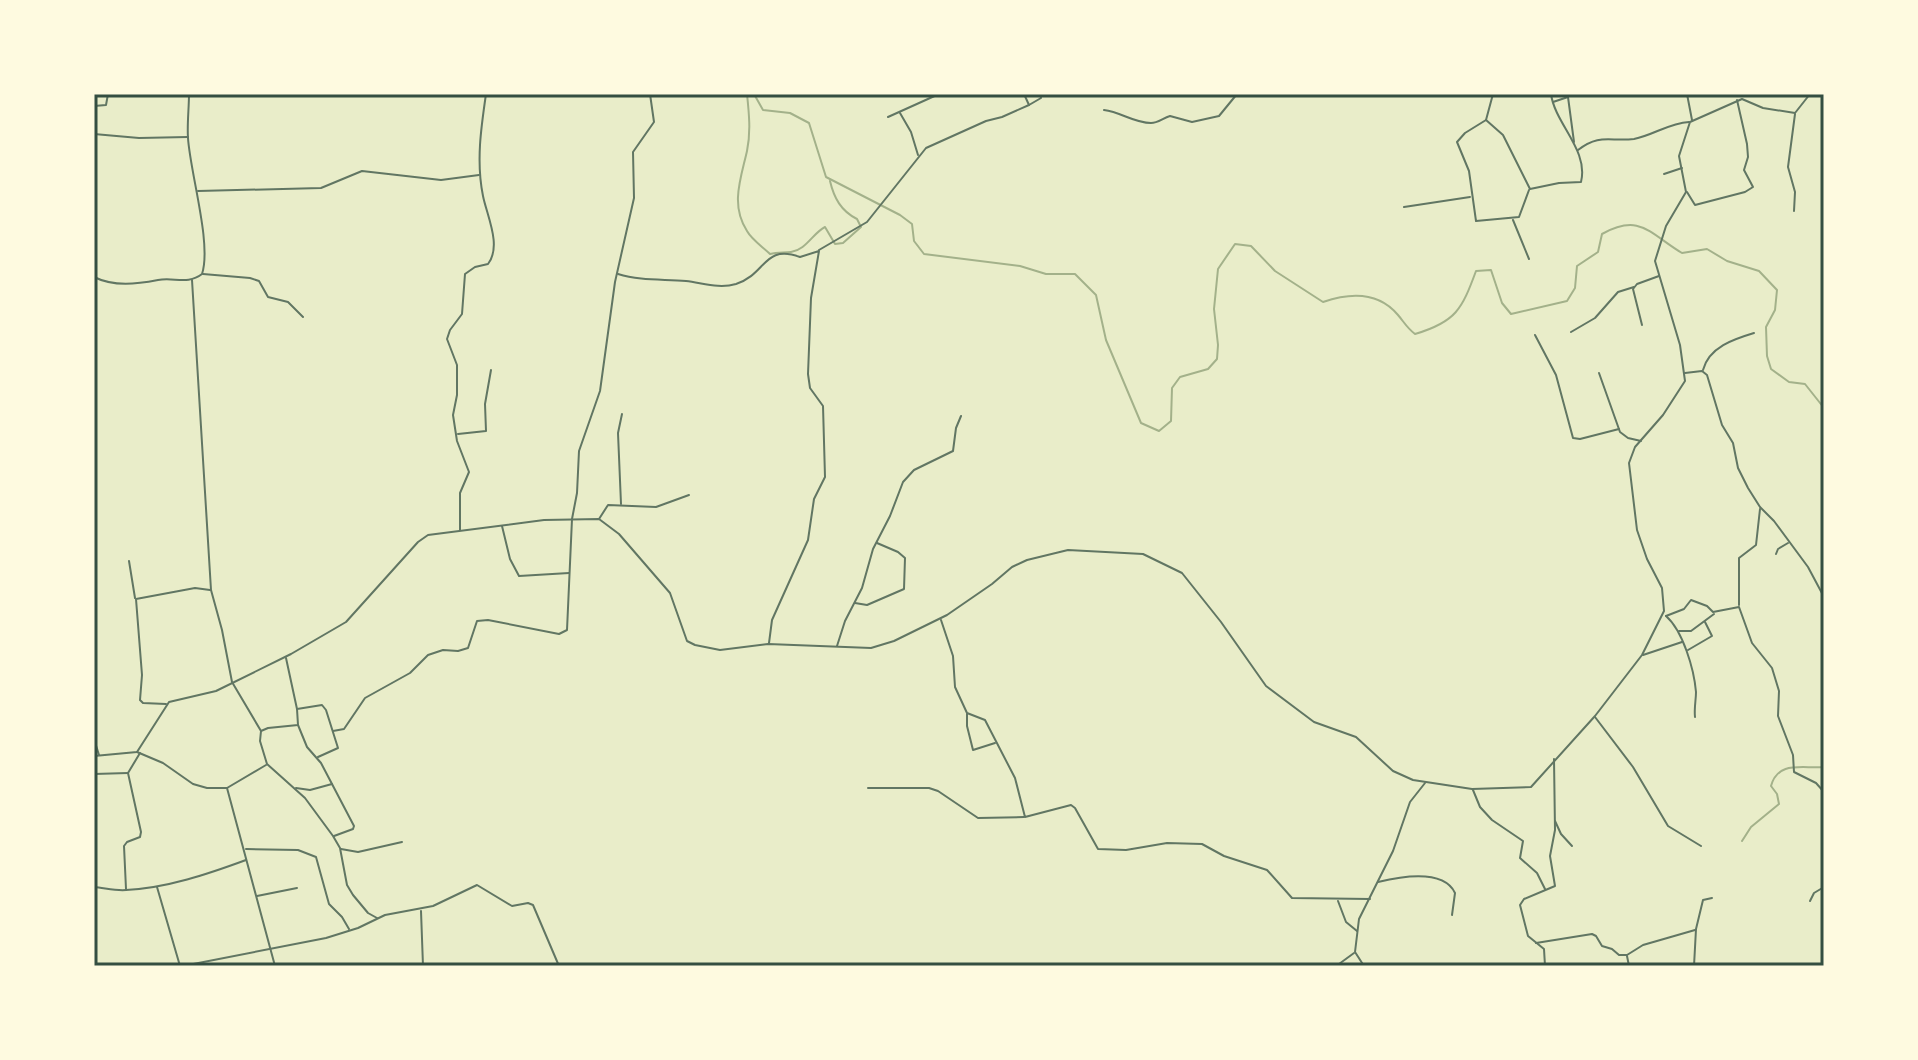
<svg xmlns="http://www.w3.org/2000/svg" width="1918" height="1060" viewBox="0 0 1918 1060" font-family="Ubuntu,sans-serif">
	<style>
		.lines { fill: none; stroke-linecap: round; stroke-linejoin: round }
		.stream { stroke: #a3b18a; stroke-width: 2 }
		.minor { stroke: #617663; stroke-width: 2 }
		.tertiary { stroke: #617663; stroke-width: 2 }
		.neatline { fill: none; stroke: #344e41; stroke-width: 3 }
	</style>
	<rect width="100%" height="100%" fill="#e9edc9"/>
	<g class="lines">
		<g class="stream">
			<path d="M747,94c2,19 4,38 0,57 -6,27 -17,54 0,80 5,9 16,16 23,23 8,-2 15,-1 21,-2 15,-2 22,-19 34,-25l10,17 8,-1 18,-16 -4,-8c-16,-8 -23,-21 -27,-38"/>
			<path d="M754,94l9,16 27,3 19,10 17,54 74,38 12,9 2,17 10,13 96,12 26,8h29l21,21 10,45 35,83 18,8 12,-10 1,-33 8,-11 28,-8 9,-10 1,-14 -4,-36 4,-40 17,-25 16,2 24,25 48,31c26,-9 55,-11 75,13 6,7 9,13 17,19 41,-12 47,-25 61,-63l15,-1 11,33 9,11 56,-13 8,-13 2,-22 21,-14 4,-18c38,-21 47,-1 80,19l25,-4 20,12 32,10 18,19 -2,20 -9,17 1,29 4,13 18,13 16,2 19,24"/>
			<path d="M1742,841l9,-14 28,-23 -2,-10 -6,-8c7,-26 32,-17 53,-19"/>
		</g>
		<g class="minor">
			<path d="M1024,94l5,11 12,-7 -1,-4"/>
			<path d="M1493,94l-7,26 -21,13 -8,9 12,29 7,50 43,-4 10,-27"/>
			<path d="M1687,94l5,26"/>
			<path d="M1553,102l15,-5 6,45"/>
			<path d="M94,106l12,-1 2,-11"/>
			<path d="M1104,110c17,2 30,13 47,13 7,0 12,-5 19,-7l22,6 27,-6 18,-22"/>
			<path d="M900,113l11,19 7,23"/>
			<path d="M888,117l51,-23"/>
			<path d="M1486,120l17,15 27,54 29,-6 22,-1c8,-32 -26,-58 -30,-88"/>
			<path d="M94,134l45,4 49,-1"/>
			<path d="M1578,150c22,-17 32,-8 56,-11 20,-4 35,-16 55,-17"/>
			<path d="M1664,174l18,-6"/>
			<path d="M198,191l123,-3 41,-17 79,9 38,-5"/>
			<path d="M1687,192l8,13 50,-13 8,-5 -9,-17 4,-13 -1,-13 -10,-44"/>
			<path d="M1404,207l66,-10"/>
			<path d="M1794,211l1,-19 -7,-25 7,-53"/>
			<path d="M1513,220l16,39"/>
			<path d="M819,250l48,-28 59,-74 60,-27 16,-4 27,-12"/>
			<path d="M203,274l47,4 9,3 9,16 20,5 15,15"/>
			<path d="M618,274c22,7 45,5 68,7 17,2 33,8 50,3 31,-10 27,-40 64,-27l19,-6 -8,47 -3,76 2,14 13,18 2,71 -11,22 -6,41 -36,80 -3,23"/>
			<path d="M94,277c20,10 43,7 64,3 16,-3 30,5 44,-6 10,-30 -12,-102 -14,-136 -1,-14 1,-30 1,-44"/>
			<path d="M192,280l19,310 11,40 10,52 29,49 -1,10 7,23 38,34 28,38 7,12 7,37 6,10 15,18 9,5"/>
			<path d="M1642,325l-9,-36 4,-5 22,-8"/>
			<path d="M1571,332l24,-14 23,-26 16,-5"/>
			<path d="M1535,335l21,40 17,63 7,1 39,-10"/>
			<path d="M1703,370c6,-23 31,-31 51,-37"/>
			<path d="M1599,373l21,59 8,6 13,3"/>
			<path d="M1685,373l17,-2 5,4 15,50 11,18 5,25 10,20 12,19 14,14 34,46 16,30"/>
			<path d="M458,434l28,-3 -1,-27 6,-34"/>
			<path d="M621,504l-3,-71 4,-19"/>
			<path d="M599,519l9,-14 48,2 33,-12"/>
			<path d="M502,526l8,33 9,17 50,-3"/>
			<path d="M460,530v-37l9,-21 -12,-31 -4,-26 4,-20v-30l-10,-26 3,-9 12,-16 3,-40 10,-7 13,-3c14,-18 -1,-48 -5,-68 -7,-34 -2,-68 3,-102"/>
			<path d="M1776,554l2,-5 10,-6"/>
			<path d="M129,561l6,37"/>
			<path d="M855,603l12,2 37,-16 1,-31 -7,-6 -21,-9"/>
			<path d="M1739,605v-47l17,-13 4,-36"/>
			<path d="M1666,616l18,-7 7,-9 16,6 6,6 26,-5 13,36 20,25 7,23 -1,25 15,39 1,17 22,11 8,9"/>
			<path d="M1666,616c17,15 28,53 30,76 0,8 -2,16 -1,25"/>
			<path d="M941,620l12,36 2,31 12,26 18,7 30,58 10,39 46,-12 4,3 23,41 28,1 41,-7 35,1 22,12 43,14 25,28 78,1"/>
			<path d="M1679,631h12l23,-17"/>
			<path d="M837,646l8,-25 17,-33 11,-39 17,-33 13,-34 11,-12 39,-19 3,-23 5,-12"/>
			<path d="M1688,650l24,-14 -7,-14"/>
			<path d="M1643,655l39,-13"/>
			<path d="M166,704l-23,-1 -3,-3 2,-25 -6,-76 59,-11 15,2"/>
			<path d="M297,709l25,-4 4,5 12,38 -20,9"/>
			<path d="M967,714v12l6,24 22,-7"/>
			<path d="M1595,717l38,50 35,59 33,20"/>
			<path d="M298,725l9,22 14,16 33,63 -1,3 -19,7"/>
			<path d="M261,731l7,-3 30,-3 -1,-16 -11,-51"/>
			<path d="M333,731l11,-2 21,-31 45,-25 18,-18 15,-5 15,1 10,-3 9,-27 11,-1 71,14 8,-4 5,-111 5,-26 2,-42 21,-60 15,-109 19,-84 -1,-46 21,-30 -4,-28"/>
			<path d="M94,739l5,16"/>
			<path d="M137,752l26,11 30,21 14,4h20l39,-23"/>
			<path d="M94,774l34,-1"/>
			<path d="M227,788l48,178"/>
			<path d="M296,788l14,2 22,-6"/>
			<path d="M868,788h61l9,3 40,27 46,-1"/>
			<path d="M1473,790l7,17 12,13 31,21 -3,17 17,15 8,16"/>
			<path d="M1555,821l6,13 11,12"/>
			<path d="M246,849l52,1 18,7 13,47 13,13 7,12"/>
			<path d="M341,849l17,3 44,-10"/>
			<path d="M1378,882c21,-5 65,-14 77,11l-3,22"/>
			<path d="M94,887c11,1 22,4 32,3 41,-2 82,-16 120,-30"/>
			<path d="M157,887l23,79"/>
			<path d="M126,889l-2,-43 3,-4 13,-5 1,-5 -13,-59 12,-20"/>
			<path d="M257,896l40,-8"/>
			<path d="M1338,901l8,21 11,9"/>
			<path d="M1810,901l4,-8 10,-6"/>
			<path d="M421,911l2,55"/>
			<path d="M1536,943l56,-9 4,2 6,10 10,3 7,6h8l16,-10 52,-15"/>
			<path d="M1627,956l2,10"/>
			<path d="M1490,965v1"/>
			<path d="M183,966l143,-28 32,-10 27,-13 48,-9 44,-21 35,21 16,-3 5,2 26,61"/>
			<path d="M1312,966l27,-2 15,-11"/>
			<path d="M1364,966l-9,-14 4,-33 34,-68 17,-49 15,-19"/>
			<path d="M1545,966l-1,-17 -16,-13 -8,-31 4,-6 31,-13 -5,-30 5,-26 -1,-71"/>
		</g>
		<g class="tertiary">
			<path d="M94,756l43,-4 32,-50 47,-11 75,-37 55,-32 72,-80 10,-7 116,-15 55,-1 20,15 51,59 17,48 8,4 25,5 48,-6 103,4 23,-7 53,-26 45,-31 20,-17 15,-7 41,-10 75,4 39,19 39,49 45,64 48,36 42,15 37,34 20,9 59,9 59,-2 64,-71 47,-61 22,-44 -2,-23 -15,-29 -10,-29 -8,-67 6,-16 28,-32 22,-34 -5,-36 -25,-84 11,-35 20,-34 -7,-36 11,-34 52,-23 21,9 32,5 15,-19"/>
			<path d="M1694,966l2,-37 7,-29 9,-2"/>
		</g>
	</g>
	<rect width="1918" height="1060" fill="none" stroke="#fefae0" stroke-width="192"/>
	<rect x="96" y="96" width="1726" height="868" class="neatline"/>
</svg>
